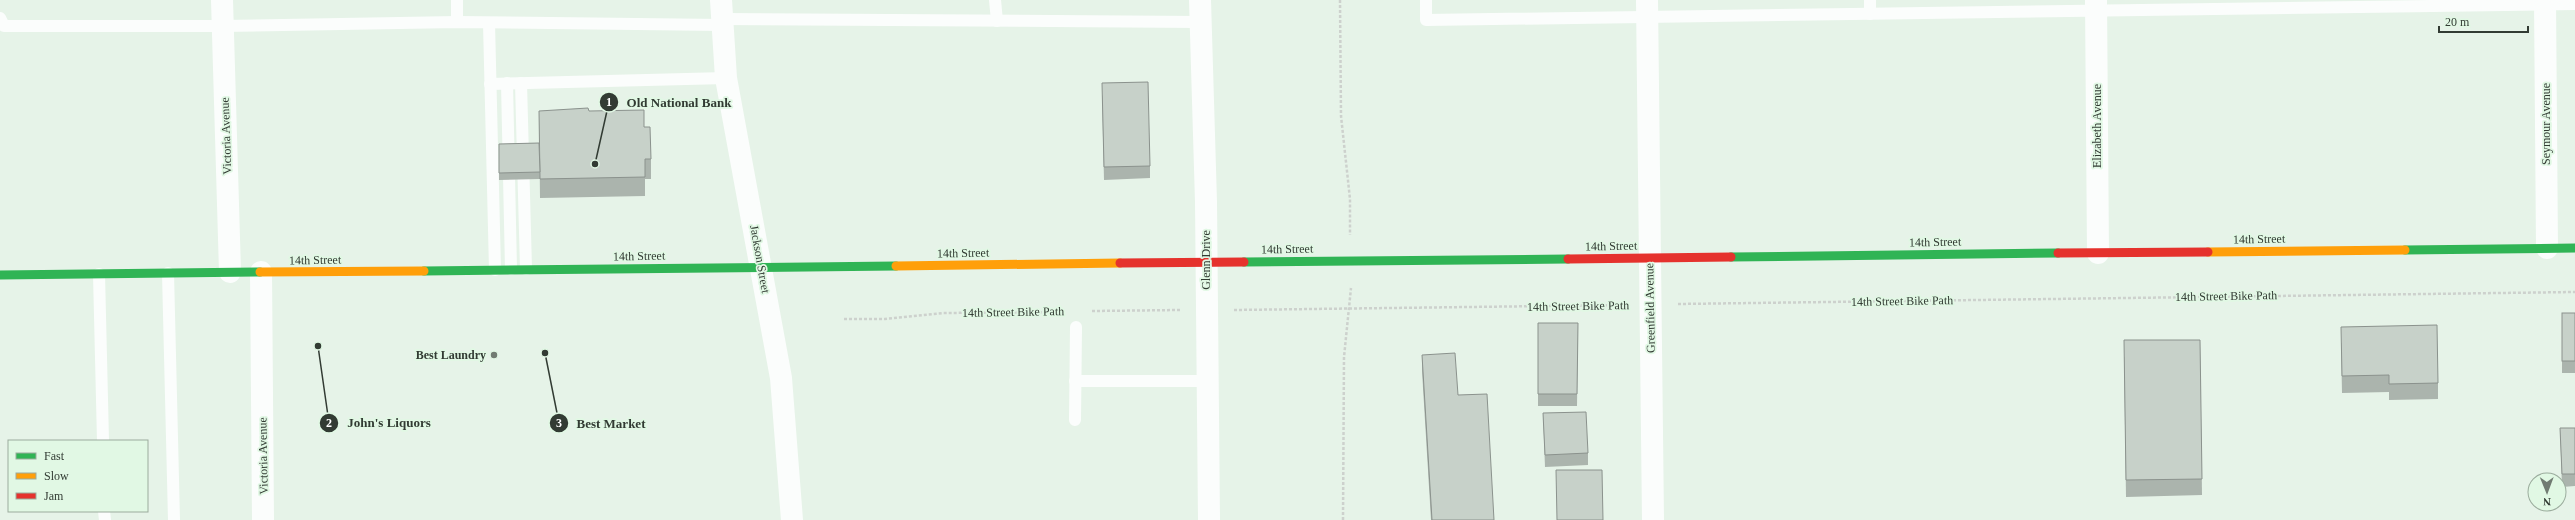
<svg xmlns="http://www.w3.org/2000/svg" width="2575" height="520" viewBox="0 0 2575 520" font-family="Georgia,serif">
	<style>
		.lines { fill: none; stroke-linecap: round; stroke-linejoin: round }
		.path { stroke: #cdd1cd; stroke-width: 2.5; stroke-dasharray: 3 2; stroke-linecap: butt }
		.lane { stroke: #fbfdfc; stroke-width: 12 }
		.street { stroke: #fbfdfc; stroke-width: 22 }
		.fast { stroke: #30b455; stroke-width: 9 }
		.slow { stroke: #ff9f0a; stroke-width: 9 }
		.jam { stroke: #e5322d; stroke-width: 9 }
		.wall { fill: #abb4ad }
		.building { fill: #c7d1c9; stroke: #8b928d }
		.poi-dot { fill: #717b72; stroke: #e1f8e4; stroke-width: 1.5 }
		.labels { text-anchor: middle; stroke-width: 3.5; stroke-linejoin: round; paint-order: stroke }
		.street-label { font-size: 12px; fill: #323b33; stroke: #e1f8e4 }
		.poi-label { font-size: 12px; font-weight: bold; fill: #323b33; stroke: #e1f8e4; text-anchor: end }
		.leader { fill: none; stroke: #323b33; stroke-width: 1.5 }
		.callout-dot { fill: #323b33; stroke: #e1f8e4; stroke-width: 1.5 }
		.mark-label { font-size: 12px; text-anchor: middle; font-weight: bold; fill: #fff }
		.callout-label { font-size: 13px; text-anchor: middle; font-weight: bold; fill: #323b33; stroke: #e1f8e4; stroke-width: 3.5; stroke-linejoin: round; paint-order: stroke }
	</style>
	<rect width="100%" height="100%" fill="#e6f3e8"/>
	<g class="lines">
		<g class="path">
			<path d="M1340,0l1,116 9,83v36"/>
			<path d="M1678,304l897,-12"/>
			<path d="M1234,310l391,-5"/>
			<path d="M1092,311l89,-1"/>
			<path d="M844,319h41l58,-6 118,-1"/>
			<path d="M1343,520l1,-163 7,-69"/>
		</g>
		<g class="lane">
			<path d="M457,0v22"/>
			<path d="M995,0l2,21"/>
			<path d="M1426,0v20l1149,-16"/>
			<path d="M1870,0v14"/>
			<path d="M0,18l4,8h218l235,-4 265,3"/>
			<path d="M722,19l478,3"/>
			<path d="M489,23l6,247"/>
			<path d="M507,83l4,186"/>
			<path d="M521,83l5,186"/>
			<path d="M490,84l236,-6"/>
			<path d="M168,273l6,247"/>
			<path d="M99,274l4,167"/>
			<path d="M1075,381h132"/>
			<path d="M1075,420l1,-93"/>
			<path d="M104,511l1,9"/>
		</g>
		<g class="street">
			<path d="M222,0l8,272"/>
			<path d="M721,0l5,78 55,300 11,142"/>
			<path d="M1200,0l6,202 3,318"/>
			<path d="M1647,0l6,520"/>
			<path d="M2096,0l2,253"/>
			<path d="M2545,0l2,248"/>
			<path d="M261,272l2,248"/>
		</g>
		<g class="fast">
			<path d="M2405,250l170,-2"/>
			<path d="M1731,257l327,-4"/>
			<path d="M1244,262l324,-3"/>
			<path d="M424,271l472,-5"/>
			<path d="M0,275l260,-3"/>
		</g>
		<g class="slow">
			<path d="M2208,252l197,-2"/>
			<path d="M896,266l224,-3"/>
			<path d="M260,272l164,-1"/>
		</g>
		<g class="jam">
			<path d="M2058,253l150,-1"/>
			<path d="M1568,259l163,-2"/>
			<path d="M1120,263l124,-1"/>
		</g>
	</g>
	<g class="wall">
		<path d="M1102,95l48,71v12l-46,2z"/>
		<path d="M539,111h50l55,16 7,32v20h-6v17l-105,2z"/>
		<path d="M539,143l1,36 -41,1v-36z"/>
		<rect x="2562" y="313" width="13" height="60"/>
		<path d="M1538,323h40l-1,83h-39z"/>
		<path d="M2200,340l2,155 -76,2 -2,-140z"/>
		<path d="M2341,343l97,40v16l-49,1v-8l-47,1z"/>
		<path d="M1422,355l36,40 36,125h-63l-9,-149z"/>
		<path d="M1543,413l45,40v12l-43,2z"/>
		<path d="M2560,428h15v58l-13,1z"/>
	</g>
	<g class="building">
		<path d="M1148,82l2,84 -46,1 -2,-84z"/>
		<path d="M588,108l1,3 55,-1v17h6l1,32h-6v18l-105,2 -1,-68z"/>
		<path d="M539,143l1,29 -41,1v-29z"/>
		<rect x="2562" y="313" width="13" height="48"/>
		<path d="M1538,323h40l-1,71h-39z"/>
		<path d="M2437,325l1,58 -49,1v-9l-47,1 -1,-49z"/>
		<path d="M2124,340h76l2,139 -76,1z"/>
		<path d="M1455,353l3,42 29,-1 7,126h-62l-10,-165z"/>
		<path d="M1586,412l2,41 -43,2 -2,-42z"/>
		<path d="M2560,428h15v46h-13z"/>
		<path d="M1556,470h46l1,50h-46z"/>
	</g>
	<circle class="poi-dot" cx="494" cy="355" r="4"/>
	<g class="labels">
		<g class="street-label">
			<text transform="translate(2546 124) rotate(-90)" y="4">Seymour Avenue</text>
			<text transform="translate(2097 126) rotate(-90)" y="4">Elizabeth Avenue</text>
			<text transform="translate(226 136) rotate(-92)" y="4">Victoria Avenue</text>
			<text transform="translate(2259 239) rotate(-1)" y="4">14th Street</text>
			<text transform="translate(1935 242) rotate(-1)" y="4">14th Street</text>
			<text transform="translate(1611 246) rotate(-1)" y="4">14th Street</text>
			<text transform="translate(1287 249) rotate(-1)" y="4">14th Street</text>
			<text transform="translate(963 253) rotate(-1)" y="4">14th Street</text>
			<text transform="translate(639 256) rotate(-1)" y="4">14th Street</text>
			<text transform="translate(760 259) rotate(80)" y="4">Jackson Street</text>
			<text transform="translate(315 260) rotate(-1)" y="4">14th Street</text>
			<text transform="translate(1206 260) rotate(-90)" y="4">Glenn Drive</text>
			<text transform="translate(2226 296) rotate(-1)" y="4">14th Street Bike Path</text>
			<text transform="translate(1902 301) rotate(-1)" y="4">14th Street Bike Path</text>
			<text transform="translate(1578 306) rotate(-1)" y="4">14th Street Bike Path</text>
			<text transform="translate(1650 308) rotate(-91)" y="4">Greenfield Avenue</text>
			<text transform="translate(1013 312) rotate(-1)" y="4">14th Street Bike Path</text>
			<text transform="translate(263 456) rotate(-91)" y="4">Victoria Avenue</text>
		</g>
		<g class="poi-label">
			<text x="486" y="359">Best Laundry</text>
		</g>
	</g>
	<path class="leader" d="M595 164L609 102M318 346L329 423M545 353L559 423"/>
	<g class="callout-dot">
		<circle cx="595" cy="164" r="4"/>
		<circle cx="318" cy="346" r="4"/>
		<circle cx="545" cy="353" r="4"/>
		<circle cx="609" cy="102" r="10"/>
		<circle cx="329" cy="423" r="10"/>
		<circle cx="559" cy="423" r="10"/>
	</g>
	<g class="mark-label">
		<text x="609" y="106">1</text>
		<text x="329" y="427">2</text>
		<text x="559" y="427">3</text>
	</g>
	<g class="callout-label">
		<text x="679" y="107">Old National Bank</text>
		<text x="389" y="427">John's Liquors</text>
		<text x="611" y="428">Best Market</text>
	</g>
	<rect x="8" y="440" width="140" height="72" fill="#e1f8e4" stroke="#9bac9d"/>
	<rect x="16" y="453" width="20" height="6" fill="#30b455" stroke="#9bac9d"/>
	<text x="44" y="460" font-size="12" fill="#323b33">Fast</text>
	<rect x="16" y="473" width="20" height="6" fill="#ff9f0a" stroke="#9bac9d"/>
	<text x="44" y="480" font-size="12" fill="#323b33">Slow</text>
	<rect x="16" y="493" width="20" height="6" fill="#e5322d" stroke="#9bac9d"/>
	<text x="44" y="500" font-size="12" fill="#323b33">Jam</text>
	<g transform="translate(2547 492) rotate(179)"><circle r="19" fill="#e1f8e4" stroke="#9bac9d"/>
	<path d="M0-3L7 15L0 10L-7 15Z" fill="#717b72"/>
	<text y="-6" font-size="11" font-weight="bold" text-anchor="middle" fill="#323b33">N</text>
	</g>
	<path d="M2439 26v6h89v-6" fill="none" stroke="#323b33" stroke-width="2"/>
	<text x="2445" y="26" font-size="12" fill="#323b33" stroke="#e1f8e4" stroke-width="3" paint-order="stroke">20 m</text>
</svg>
